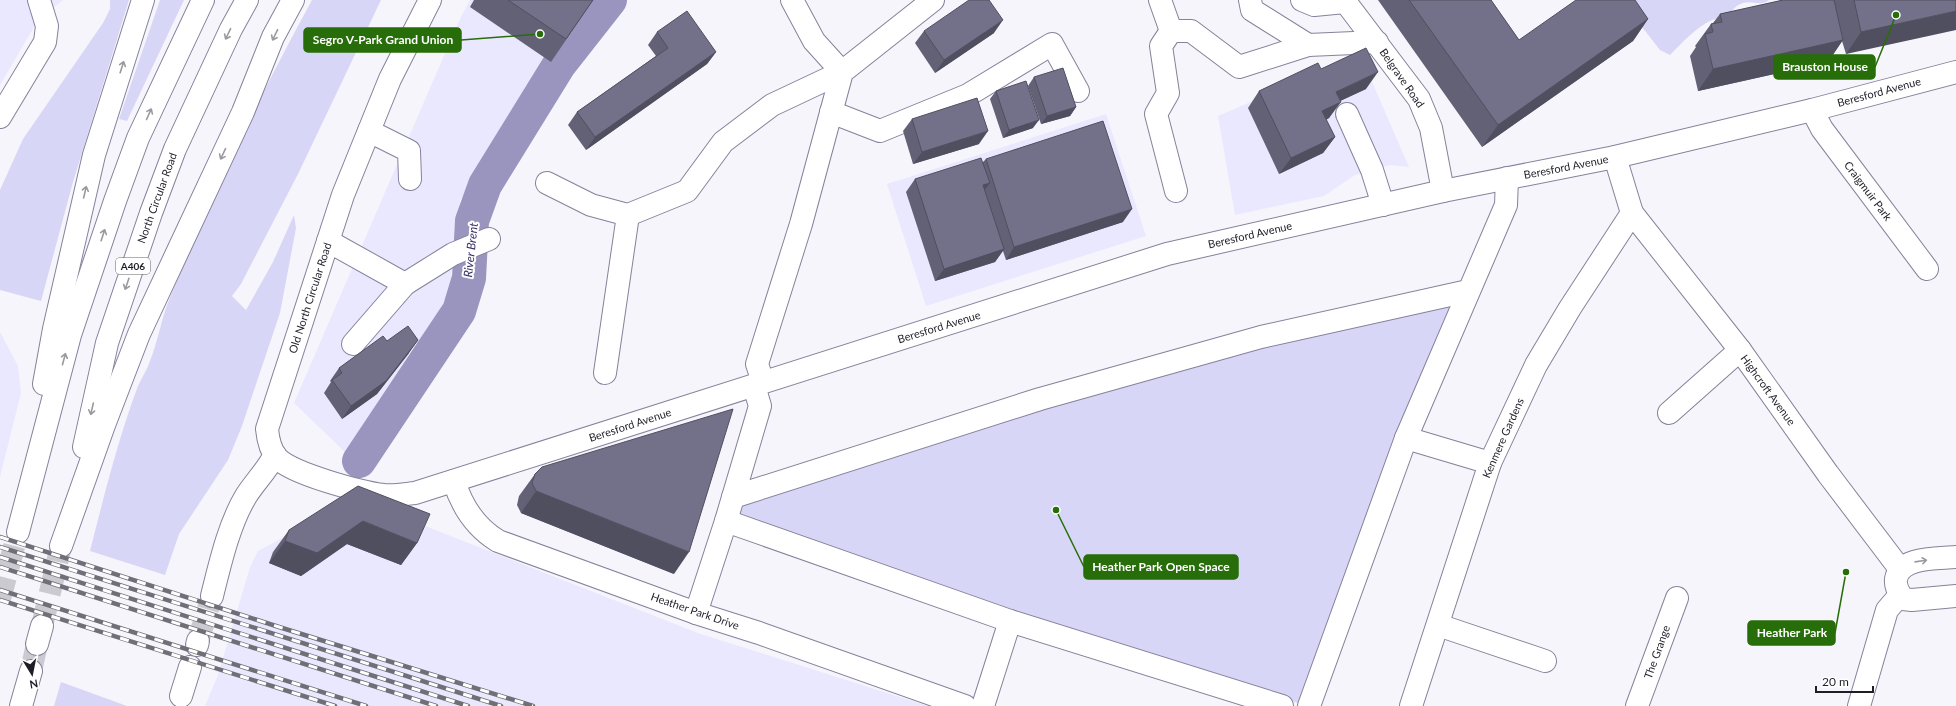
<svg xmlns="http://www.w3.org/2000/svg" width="1956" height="706" viewBox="0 0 1956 706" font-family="Lato,sans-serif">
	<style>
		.built { fill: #eae8fe }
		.green { fill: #d8d6f6 }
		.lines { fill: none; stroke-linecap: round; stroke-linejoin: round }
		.river { stroke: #9995be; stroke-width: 34 }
		.minor-tunnel { stroke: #cbcad1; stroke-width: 22; stroke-dasharray: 22 11; stroke-linecap: butt }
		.highway-tunnel { stroke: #cbcad1; stroke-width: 22; stroke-dasharray: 22 11; stroke-linecap: butt }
		.minor-casing { stroke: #85829b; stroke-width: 24 }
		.highway-casing { stroke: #85829b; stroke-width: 24 }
		.minor { stroke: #fff; stroke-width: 22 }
		.highway { stroke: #fff; stroke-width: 22 }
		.rail-casing { stroke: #706f77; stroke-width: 4.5 }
		.rail { stroke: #fff; stroke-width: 3; stroke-dasharray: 9; stroke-linecap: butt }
		.wall { fill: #636176 }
		.shaded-wall { fill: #504f60 }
		.building { fill: #737189; stroke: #504f60 }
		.oneway { stroke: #9a9a9e }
		.labels { text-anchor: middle; stroke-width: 4; stroke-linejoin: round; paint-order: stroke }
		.shield { fill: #fff; stroke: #626268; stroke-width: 1 }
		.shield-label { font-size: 10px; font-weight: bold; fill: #1f1e28 }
		.street-label { font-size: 11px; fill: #1f1e28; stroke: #fff }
		.water-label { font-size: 12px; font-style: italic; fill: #3a3166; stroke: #fff }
		.leader { fill: none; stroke: #276d09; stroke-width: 1.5 }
		.callout-dot { fill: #276d09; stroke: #fff; stroke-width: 1.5 }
		.callout { fill: #276d09; stroke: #276d09; stroke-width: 1.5 }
		.callout-label { font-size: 12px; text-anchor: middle; font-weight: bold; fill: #fff }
	</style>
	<rect width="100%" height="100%" fill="#f6f5fb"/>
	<g class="built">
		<path d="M0,0h63l-25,20 -38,65z"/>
		<path d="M470,0h129l-139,200 -10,87 -21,48 -84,117 -51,-49 165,-382z"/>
		<path d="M1363,61l46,106 -19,-2 -35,10 -31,21 -89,19 -17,-99 88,-38z"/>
		<path d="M1106,114l40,122 -220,70 -39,-122z"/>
		<path d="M0,332l18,34 3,27 -21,84z"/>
		<path d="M342,506l60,11 296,116 230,73h-723l13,-31 32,-108 8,-16z"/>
	</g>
	<g class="green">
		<path d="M110,0h19l-56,182 -32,119 -41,-11v-100l23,-51 80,-116 7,-14z"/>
		<path d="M160,0h24l-57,121 -8,-2z"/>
		<path d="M312,0h69l-83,174 -57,110 -9,12 14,14 27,-48 21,-47 2,13 -16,85 -38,113 -14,34 -49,74 -14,41 -75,-24c14,-55 28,-112 48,-165 4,-9 9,-16 12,-25 8,-20 11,-41 19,-61 41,-103 90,-203 143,-300z"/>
		<path d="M1621,0h148c-8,7 -17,0 -26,3 -9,3 -10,8 -16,13 -5,4 -10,2 -15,4 -17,8 -29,22 -42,35l-10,-5z"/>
		<path d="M1454,305l-153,399 -566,-184 5,-20 459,-138z"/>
		<path d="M61,682l66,24h1h-74z"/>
	</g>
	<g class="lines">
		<path class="river" d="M359,461l100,-150 10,-33 3,-57 13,-36 74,-120 51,-65"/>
		<path class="minor-tunnel" d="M198,641l14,-45"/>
		<g class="highway-tunnel">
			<path d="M0,599l18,-67"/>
			<path d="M42,626l19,-80"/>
			<path d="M31,671l6,-27"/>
		</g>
		<g class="minor-casing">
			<g id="minor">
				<path d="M430,0l-40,79 -47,116 -76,234c1,10 3,21 10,29 16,16 83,34 107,37 11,1 21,-1 31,-2l752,-239 276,-63 172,-34 197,-47 144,-38"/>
				<path d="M1160,0l11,31"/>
				<path d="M1250,0l2,10 56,35"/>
				<path d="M1302,0l12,5 31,-3"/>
				<path d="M1344,0l75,99 12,29 12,63"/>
				<path d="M1812,110l10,19 105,140"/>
				<path d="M831,112l49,19 88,-36 84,-51 26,47"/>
				<path d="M1347,114l25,56 11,35"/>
				<path d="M0,117l45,-75 2,-16 -8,-26"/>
				<path d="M369,131l40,20 1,28"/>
				<path d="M1615,157l17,56 108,137 88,124 72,95"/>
				<path d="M547,183l44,22 37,10 59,-24 36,-49 49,-37 70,-33 -28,-31 -22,-41"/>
				<path d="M1176,191l-20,-77 12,-21 -7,-47 10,-15h20l48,36 69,-22 69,-3"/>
				<path d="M328,241l77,43 -52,60"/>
				<path d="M405,284l48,-30 36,-15"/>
				<path d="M605,373l23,-158"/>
				<path d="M763,382l-6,-18 44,-140 41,-152 91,-72"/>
				<path d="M1669,413l71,-63"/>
				<path d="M1406,438l84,25"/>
				<path d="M454,481c8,26 21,46 44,60l198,72 63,20 206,73"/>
				<path d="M733,497l307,-98 221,-62 207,-46"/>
				<path d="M726,521l284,100 272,85"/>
				<path d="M1956,557c-18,2 -56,-1 -60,22 -1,7 2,13 7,20l9,1 44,-4"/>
				<path d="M212,596c8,-32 17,-72 34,-100 9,-14 21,-26 29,-41"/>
				<path d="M696,613l30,-92 34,-115 -6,-20"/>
				<path d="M1438,625l107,36"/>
				<path d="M197,645l1,-4"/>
				<path d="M181,696l9,-29"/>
				<path d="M983,706l27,-85"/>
				<path d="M1309,706l97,-268 100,-233 1,-27"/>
				<path d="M1411,706l79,-243 46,-98 34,-57 62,-95"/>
				<path d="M1637,706l40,-108"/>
				<path d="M1859,706l28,-96 13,-15"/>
			</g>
		</g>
		<g class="highway-casing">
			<g id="highway">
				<path d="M44,384l10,-55 40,-174 49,-155"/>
				<path d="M84,447l23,-104 44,-130 24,-64 56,-120 16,-29"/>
				<path d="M18,532l52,-197 45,-134 23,-63 65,-138"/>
				<path d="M61,546l43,-121 35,-91 104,-222 30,-75 20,-37"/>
				<path d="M37,644l5,-18"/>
				<path d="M21,706l10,-35"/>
			</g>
		</g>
		<use href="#minor" class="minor"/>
		<use href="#highway" class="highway"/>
		<g class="rail-casing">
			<g id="rail">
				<path d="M0,537l279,90 254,79"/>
				<path d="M0,547l501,159"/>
				<path d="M0,557l468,149"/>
				<path d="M0,567l436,139"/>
				<path d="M0,590l366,116"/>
				<path d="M0,600l335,106"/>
			</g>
		</g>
		<use href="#rail" class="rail"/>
	</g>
	<g class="wall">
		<path d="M474,0h119l-42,62 -81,-55z"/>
		<path d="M1378,0h113l28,40 129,-21 -15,22 -151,106z"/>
		<path d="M1783,0h173l-110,54 -4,-13 -14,21 -130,29 -8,-35 6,-9 -1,-1 16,-22 2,-1 7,-9z"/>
		<path d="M924,31l70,2 -59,40 -20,-30z"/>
		<path d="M657,32l59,20 -9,12 -121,86 -18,-25 9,-13 79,-56 -8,-11z"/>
		<path d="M1034,77l42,30 -6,9 -29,8 -13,-38z"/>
		<path d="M1366,89l-26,12 -11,17 -3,2 9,17 -12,16 -44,21 -31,-66 11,-17z"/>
		<path d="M996,91l37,37 -30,10 -13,-39z"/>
		<path d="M912,119l67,25 -66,20 -10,-33z"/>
		<path d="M986,159l137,63 -117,38 -3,-9 -8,11 -60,19 -29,-89 9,-13 68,-17z"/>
		<path d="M387,341l22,12 -32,41 -35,25 -18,-26 7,-11 -1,-1 9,-13z"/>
		<path d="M535,474l139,100 -153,-61 -4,-8 2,-9z"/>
		<path d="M289,530l128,13 -16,22 -54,-21 -46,32 -32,-13 4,-11z"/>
	</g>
	<g class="shaded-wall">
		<path d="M1956,11v19l-110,24 15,-22z"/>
		<path d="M1648,19l-15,22 -151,106 16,-22z"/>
		<path d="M1003,20l-9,13 -59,40 9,-13z"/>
		<path d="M1843,40l-15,22 -130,29 15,-22z"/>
		<path d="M716,52l-9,12 -121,86 9,-13z"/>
		<path d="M1378,72l-12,17 -41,19 11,-16z"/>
		<path d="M1341,102l-12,16 -18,9 11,-16z"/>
		<path d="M1076,107l-6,9 -29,8 6,-8z"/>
		<path d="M1039,120l-6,8 -30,10 6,-8z"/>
		<path d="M988,131l-9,13 -66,20 9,-12z"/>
		<path d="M1335,137l-12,16 -44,21 12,-16z"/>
		<path d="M990,183l-9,12 2,-10z"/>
		<path d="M1132,209l-9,13 -117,38 8,-13z"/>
		<path d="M1004,249l-9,13 -60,19 9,-12z"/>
		<path d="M418,340l-9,13 -32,41 -35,25 9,-13z"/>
		<path d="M536,491l153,61 -15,22 -153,-61z"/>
		<path d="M363,521l54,22 -16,22 -54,-21 -46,32 -32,-13 16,-22z"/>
	</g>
	<g class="building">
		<path d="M508,0h85l-27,39z"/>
		<path d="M969,0h20l14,20 -59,40 -20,-29z"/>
		<path d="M1409,0h82l28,40 57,-40h59l13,19 -150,106z"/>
		<path d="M1783,0h51l9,40 -130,29 -8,-35 8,-2 -2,-8 11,-2 -2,-8z"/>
		<path d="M1854,0h102v11l-95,21z"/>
		<path d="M687,11l29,41 -121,85 -18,-25 91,-64 -11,-16z"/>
		<path d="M1366,48l12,24 -42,20 5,10 -19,9 13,26 -44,21 -32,-67 59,-28 3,6z"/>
		<path d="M1063,68l13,39 -29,9 -13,-39z"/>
		<path d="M1026,81l13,39 -30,10 -13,-39z"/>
		<path d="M977,98l11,33 -66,21 -10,-33z"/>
		<path d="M1103,121l29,88 -118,38 -28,-88z"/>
		<path d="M981,158l9,25 -7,2 21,64 -60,20 -29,-90z"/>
		<path d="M408,326l10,14 -32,41 -35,25 -19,-26 10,-7 -3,-5 44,-32 4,5z"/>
		<path d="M733,409l-44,143 -153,-61 -4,-8 3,-9 7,-7z"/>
		<path d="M358,486l72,28 -13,29 -54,-22 -46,32 -32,-12 4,-11z"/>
	</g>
	<defs><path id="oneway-shaft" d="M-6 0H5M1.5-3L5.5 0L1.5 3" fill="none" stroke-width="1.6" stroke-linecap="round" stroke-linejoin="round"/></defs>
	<g class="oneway">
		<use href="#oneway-shaft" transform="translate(228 34) rotate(116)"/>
		<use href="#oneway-shaft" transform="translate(275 35) rotate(116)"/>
		<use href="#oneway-shaft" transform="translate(122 67) rotate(-72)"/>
		<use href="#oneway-shaft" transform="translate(149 114) rotate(-66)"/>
		<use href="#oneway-shaft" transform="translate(223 154) rotate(115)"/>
		<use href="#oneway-shaft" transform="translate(85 192) rotate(-77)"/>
		<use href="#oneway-shaft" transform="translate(103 235) rotate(-72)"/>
		<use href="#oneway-shaft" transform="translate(127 284) rotate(109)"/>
		<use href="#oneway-shaft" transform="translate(64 359) rotate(-75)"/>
		<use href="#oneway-shaft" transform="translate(92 409) rotate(103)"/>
		<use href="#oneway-shaft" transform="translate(1921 561) rotate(-8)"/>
	</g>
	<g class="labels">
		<rect class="shield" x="116" y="258" width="34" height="16" rx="3"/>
		<g class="shield-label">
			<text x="133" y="270">A406</text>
		</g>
		<g class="street-label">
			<text transform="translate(1402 78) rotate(55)" y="4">Belgrave Road</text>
			<text transform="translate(1879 92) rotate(-15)" y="4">Beresford Avenue</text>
			<text transform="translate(1566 167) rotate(-11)" y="4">Beresford Avenue</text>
			<text transform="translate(1868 191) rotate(53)" y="4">Craigmuir Park</text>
			<text transform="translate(157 198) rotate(-70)" y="4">North Circular Road</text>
			<text transform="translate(1250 235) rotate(-13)" y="4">Beresford Avenue</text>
			<text transform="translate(310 298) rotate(-72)" y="4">Old North Circular Road</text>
			<text transform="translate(939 327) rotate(-17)" y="4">Beresford Avenue</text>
			<text transform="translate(1768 390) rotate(54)" y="4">Highcroft Avenue</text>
			<text transform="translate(630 425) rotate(-18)" y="4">Beresford Avenue</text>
			<text transform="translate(1503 438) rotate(-66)" y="4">Kenmere Gardens</text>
			<text transform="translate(695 611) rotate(19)" y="4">Heather Park Drive</text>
			<text transform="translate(1657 652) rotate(-70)" y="4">The Grange</text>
		</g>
		<g class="water-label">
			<text transform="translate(471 250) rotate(-84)" y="4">River Brent</text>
		</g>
	</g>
	<path class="leader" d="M540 34L461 40M1896 15L1875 67M1056 510L1084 567M1846 572L1835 633"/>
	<g class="callout-dot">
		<circle cx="540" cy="34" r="4"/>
		<circle cx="1896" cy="15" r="4"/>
		<circle cx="1056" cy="510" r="4"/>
		<circle cx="1846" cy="572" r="4"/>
	</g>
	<g class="callout">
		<rect x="304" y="28" width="157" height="24" rx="4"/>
		<rect x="1774" y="55" width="101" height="24" rx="4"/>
		<rect x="1084" y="555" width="154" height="24" rx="4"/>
		<rect x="1748" y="621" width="87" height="24" rx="4"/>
	</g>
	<g class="callout-label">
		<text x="383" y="44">Segro V-Park Grand Union</text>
		<text x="1825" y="71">Brauston House</text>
		<text x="1161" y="571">Heather Park Open Space</text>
		<text x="1792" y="637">Heather Park</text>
	</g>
	<g transform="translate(32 674) rotate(170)" stroke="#ffffff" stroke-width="3" paint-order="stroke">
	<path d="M0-3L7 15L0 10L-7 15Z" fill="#1f1e28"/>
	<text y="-6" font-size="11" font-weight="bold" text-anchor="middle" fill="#1f1e28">N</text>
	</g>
	<path d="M1816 686v6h57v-6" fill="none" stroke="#1f1e28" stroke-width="2"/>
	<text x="1822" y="686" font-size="12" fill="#1f1e28" stroke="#ffffff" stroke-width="3" paint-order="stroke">20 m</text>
</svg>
